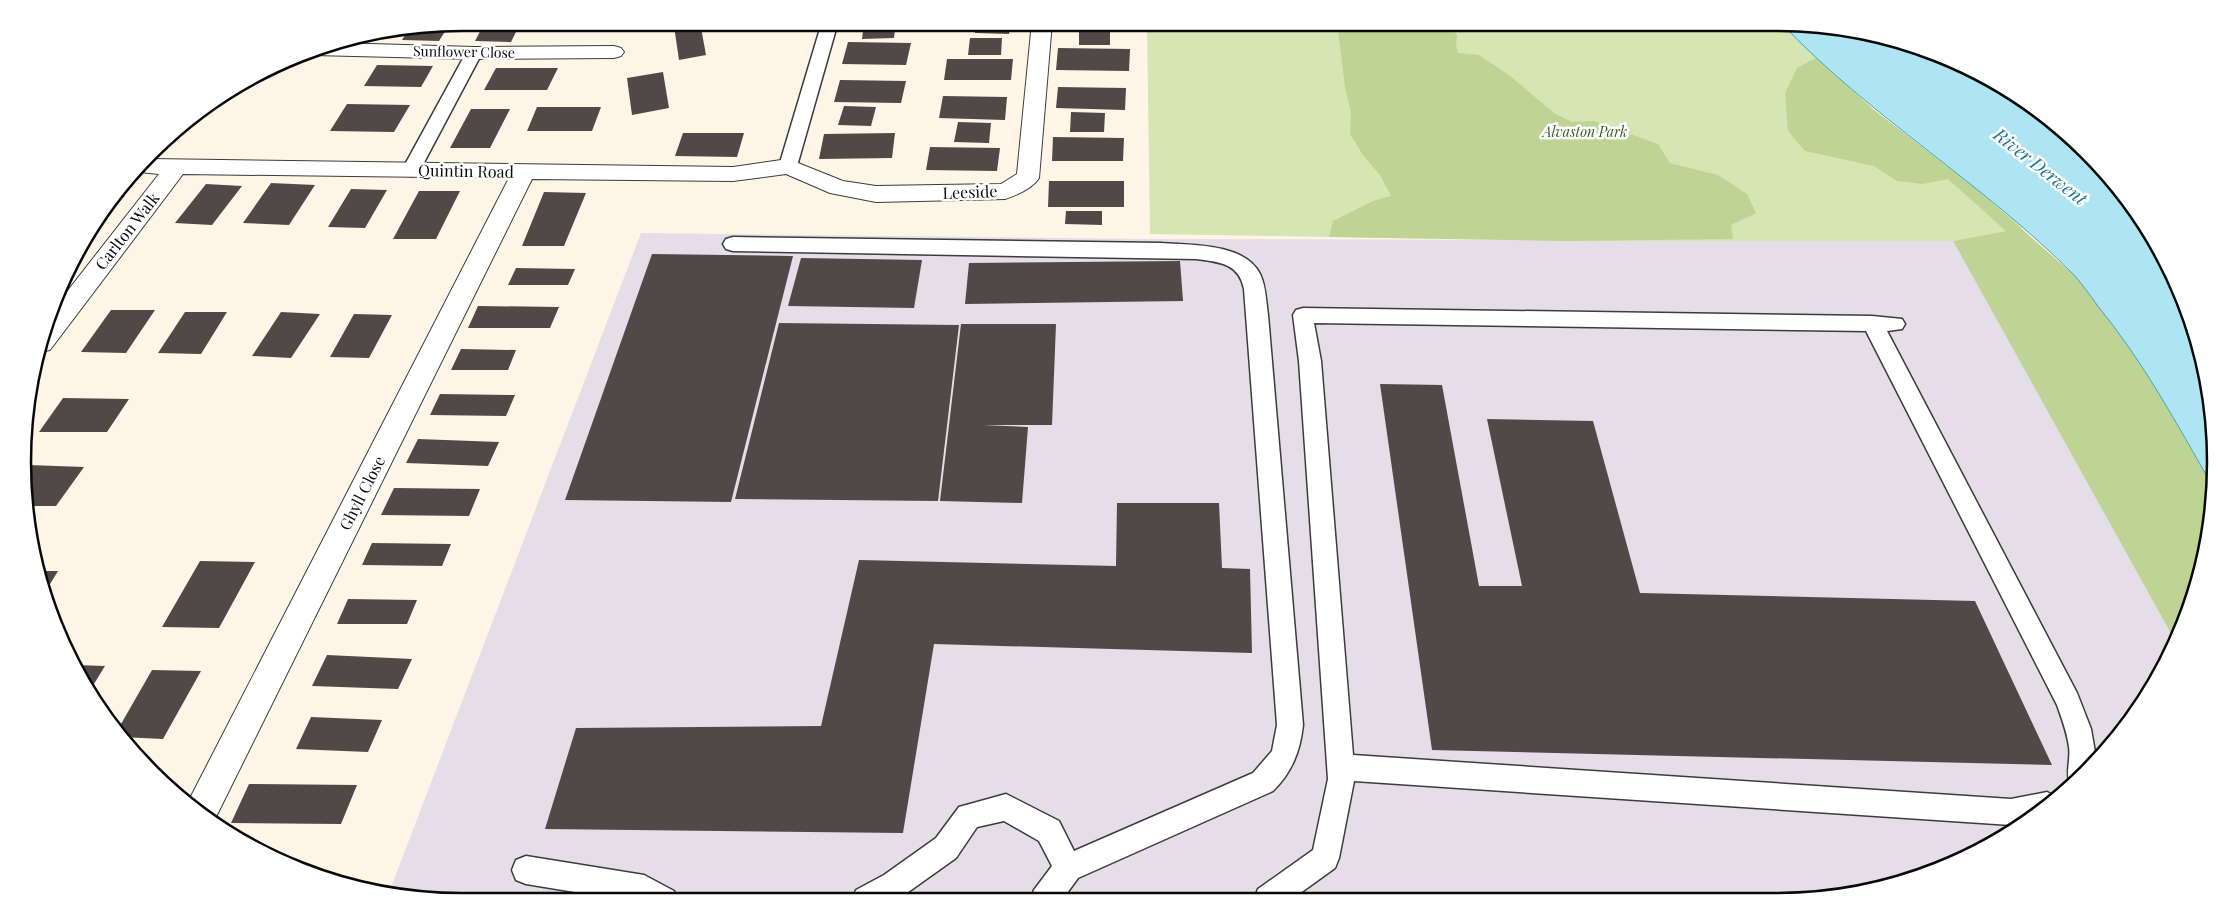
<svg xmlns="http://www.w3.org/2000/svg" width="2238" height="924" viewBox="0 0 2238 924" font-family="'Playfair Display',serif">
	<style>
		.industrial { fill: #e5dde8 }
		.green { fill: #d6e5b4 }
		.forest { fill: #bdd495 }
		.water { fill: #afe5f2; stroke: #3ba6c4 }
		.building { fill: #514947 }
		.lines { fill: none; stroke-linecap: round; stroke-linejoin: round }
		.lane-casing { stroke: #3c3c3c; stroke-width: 3 }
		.street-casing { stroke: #3c3c3c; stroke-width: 2 }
		.lane { fill: #fff; fill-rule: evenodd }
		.street { fill: #fff; fill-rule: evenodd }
		.labels { text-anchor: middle; stroke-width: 5; stroke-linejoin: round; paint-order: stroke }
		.far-street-label { font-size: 14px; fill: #090909; stroke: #fff }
		.far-park-label { font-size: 14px; font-style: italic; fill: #375c1f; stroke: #fff }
		.street-label { font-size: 16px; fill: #090909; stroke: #fff }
		.water-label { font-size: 18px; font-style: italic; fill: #1c7492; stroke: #fff }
		.rim { fill: none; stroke: #090909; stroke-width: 2.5 }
	</style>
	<rect width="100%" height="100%" fill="#fef5e7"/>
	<path class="industrial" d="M641,233l509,6 803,2 221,398 -32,67 -76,87 -96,63 -136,42 -1372,3 -72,-11z"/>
	<path class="green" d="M1776,22l5,1 93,87 105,81 44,37 -70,13h-388l-415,-7 -3,-211z"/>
	<g class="forest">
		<path d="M1337,23h110l10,12 -1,10 2,8 21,2 30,20 45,38 18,9 22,-1 64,23 12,19 48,12 29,19 9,19 -25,12 2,14 -168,2 -236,-4 4,-16 40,-20 18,-5 -11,-21 -17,-20 -13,-21 1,-21 -6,-27z"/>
		<path d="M1816,58l58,52 105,81 96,85 47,59 37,58 54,94 -1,32 -20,84 -18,36 -221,-398 53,-10 -58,-52 -25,5 -26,-3 -23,-15 -69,-15 -17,-20 -3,-38 12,-25z"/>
	</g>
	<path class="water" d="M1781,23l136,23 78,35 71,50 58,63 46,73 30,81 15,85 -2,54c-36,-63 -70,-126 -116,-182 -7,-10 -15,-21 -23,-30 -91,-92 -204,-158 -293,-252z"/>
	<g class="building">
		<path d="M485,22h36l-10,20 -36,-1z"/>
		<path d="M700,22l6,33 -27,5 -5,-34z"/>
		<path d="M896,22l-2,16 -32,1 2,-16z"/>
		<path d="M977,22h34l-2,12 -34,-1z"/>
		<rect x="1063" y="22" width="66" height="4"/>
		<path d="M449,25l-10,16 -37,-1 5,-8z"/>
		<rect x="1079" y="28" width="31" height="17"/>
		<path d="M970,38h32l-1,17h-33z"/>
		<path d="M848,42l63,1 -5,22 -64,-1z"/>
		<path d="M1058,48l72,1 -1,22 -73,-1z"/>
		<path d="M947,59h66l-2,21h-67z"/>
		<path d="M377,65l56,1 -12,21 -57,-1z"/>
		<path d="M496,68h62l-11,22h-63z"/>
		<path d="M663,72l6,36 -37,7 -5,-37z"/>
		<path d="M840,80l66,1 -5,22 -67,-1z"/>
		<path d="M1058,87l68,1 -1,22 -69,-2z"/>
		<path d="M943,96l64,1 -2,23 -66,-2z"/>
		<path d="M347,104l63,1 -16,27 -64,-1z"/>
		<path d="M844,106l32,1 -5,19 -33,-1z"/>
		<path d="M537,107h64l-9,24h-65z"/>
		<path d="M471,109h39l-20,39h-40z"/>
		<path d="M1071,112l34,1 -1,19h-34z"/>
		<path d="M958,122l33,1 -2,20 -35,-1z"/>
		<path d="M683,133h61l-7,24 -62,-1z"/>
		<path d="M895,133l-3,25 -73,1 5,-25z"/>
		<path d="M1053,137l71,1 -1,23h-71z"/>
		<path d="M930,147l70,1 -3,23 -71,-1z"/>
		<path d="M1049,181h75v26h-76z"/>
		<path d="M271,183l44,2 -26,40 -46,-2z"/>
		<path d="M206,184l36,2 -30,39 -37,-2z"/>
		<path d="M351,189l36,1 -22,38 -37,-1z"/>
		<path d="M419,191h41l-24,48h-43z"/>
		<path d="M544,192l42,1 -22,53h-42z"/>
		<path d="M1066,211h36v14l-37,-1z"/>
		<path d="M652,254l141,2 -62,246 -166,-2z"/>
		<path d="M801,258l121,2 -8,48 -126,-2z"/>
		<path d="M1180,261l3,40 -218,3 4,-41z"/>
		<path d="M516,268l59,1 -7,16h-60z"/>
		<path d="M478,306l81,1 -9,21h-82z"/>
		<path d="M111,310h44l-29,43 -45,-1z"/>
		<path d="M185,312h42l-26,42 -43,-1z"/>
		<path d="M281,312l39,2 -29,44 -39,-2z"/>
		<path d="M354,314l38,1 -23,43 -39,-1z"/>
		<path d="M779,323l180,2 -21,176 -203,-2z"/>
		<path d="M961,324h95l-4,101h-69l45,2 -6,76 -82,-2z"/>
		<path d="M461,349l55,1 -8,20h-57z"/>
		<path d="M1380,384l62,1 37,201h43l-35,-167 106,2 47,172 335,8 77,164 -620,-15z"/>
		<path d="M440,394l75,1 -9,21 -76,-1z"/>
		<path d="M63,398l66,1 -22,33h-68z"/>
		<path d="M418,439l81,3 -11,24 -82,-3z"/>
		<path d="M28,465l56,2 -28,39h-26z"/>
		<path d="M394,488l86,1 -11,27 -88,-1z"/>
		<path d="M1117,503h102l3,65 28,1 2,84 -318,-9 -31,189 -358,-4 31,-101 245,-2 38,-166 257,6z"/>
		<path d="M372,543l79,1 -9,22 -80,-1z"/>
		<path d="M200,561l55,1 -36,66 -57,-1z"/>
		<path d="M40,571h18l-11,18z"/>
		<path d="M348,599l69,1 -10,24h-70z"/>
		<path d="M327,655l85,4 -14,30 -86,-3z"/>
		<path d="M75,665l30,1 -16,26 -7,-10z"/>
		<path d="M152,670l49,1 -38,68 -42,-2 -4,-6z"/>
		<path d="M311,717l71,3 -14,32 -72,-3z"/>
		<path d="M249,784l108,1 -16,39 -110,-1z"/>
	</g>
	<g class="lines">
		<g class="lane-casing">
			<g id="lane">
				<path d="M822,22h16l-41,144 -3,4 -6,2 -6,-2 -3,-4z"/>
				<path d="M474,48l6,1 2,4 -62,117 -2,4 -7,2 -7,-2 -2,-4 64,-117 2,-4z"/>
				<path d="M733,237l428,6c29,2 84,0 99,31 6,12 6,28 8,41l35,410c-3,27 -11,47 -30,66l-195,87 -16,22h-32l4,-10 18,-24 -13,-25 -35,-20 -27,6 -21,31 -52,37 -10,5h-42l4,-10 28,-15 52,-37 23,-31 47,-13 53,27 15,30 179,-78 19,-22 5,-26 -33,-436c-5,-26 -25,-27 -48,-30l-463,-8 -7,-2 -3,-5 3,-5z"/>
				<path d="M1303,308l569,8 30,3 3,5 -3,5 -15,2 190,362 14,36 5,29 -26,27c-5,-12 1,-25 -1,-38 -2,-15 -7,-28 -12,-42l-191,-374 -552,-8 7,38 32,394 658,44 36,-7 11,6 -39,26 -8,1 -657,-44 -15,77 -4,10 -43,31h-38l4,-10 55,-39 15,-71 -29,-418 -6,-46 3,-5z"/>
				<path d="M526,856l118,19 30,16 4,10h-48l-104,-17 -10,-4 -4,-10 4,-10z"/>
			</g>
		</g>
		<g class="street-casing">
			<g id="street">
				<path d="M1032,22h20l-13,156c-6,10 -22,17 -34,21l-129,3 -46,-9 -44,-19 -53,7 -201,-2 -318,642 -20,-10 -7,-7 322,-626 -326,-4 -133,176 -11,2 9,-36 111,-142 -20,-2 11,-13 583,8 55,-8 55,22 33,5 125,-2 16,-10z"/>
				<path d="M336,43l138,4 140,-1 7,2 3,4 -3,4 -7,2 -140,1 -160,-4 -8,-3 14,-6z"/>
			</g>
		</g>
		<use href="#lane" class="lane"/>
		<use href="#street" class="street"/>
	</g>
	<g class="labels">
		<g class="far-street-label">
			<text transform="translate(464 52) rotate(1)" y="5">Sunflower Close</text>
		</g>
		<g class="far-park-label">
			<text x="1585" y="137">Alvaston Park</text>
		</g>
		<g class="street-label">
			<text transform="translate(466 171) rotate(1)" y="6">Quintin Road</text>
			<text transform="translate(970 192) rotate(-2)" y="6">Leeside</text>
			<text transform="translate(127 231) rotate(-52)" y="6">Carlton Walk</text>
			<text transform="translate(362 493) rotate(-63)" y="6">Ghyll Close</text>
		</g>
		<g class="water-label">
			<text transform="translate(2040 167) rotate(38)" y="6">River Derwent</text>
		</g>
	</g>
	<path d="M0 0H2238V924H0ZM462 31H1776A431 431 0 0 1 2207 462V462A431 431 0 0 1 1776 893H462A431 431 0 0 1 31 462V462A431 431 0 0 1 462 31Z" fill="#fff" fill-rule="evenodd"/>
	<path class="rim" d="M462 31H1776A431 431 0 0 1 2207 462V462A431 431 0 0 1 1776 893H462A431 431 0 0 1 31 462V462A431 431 0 0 1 462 31Z"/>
</svg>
